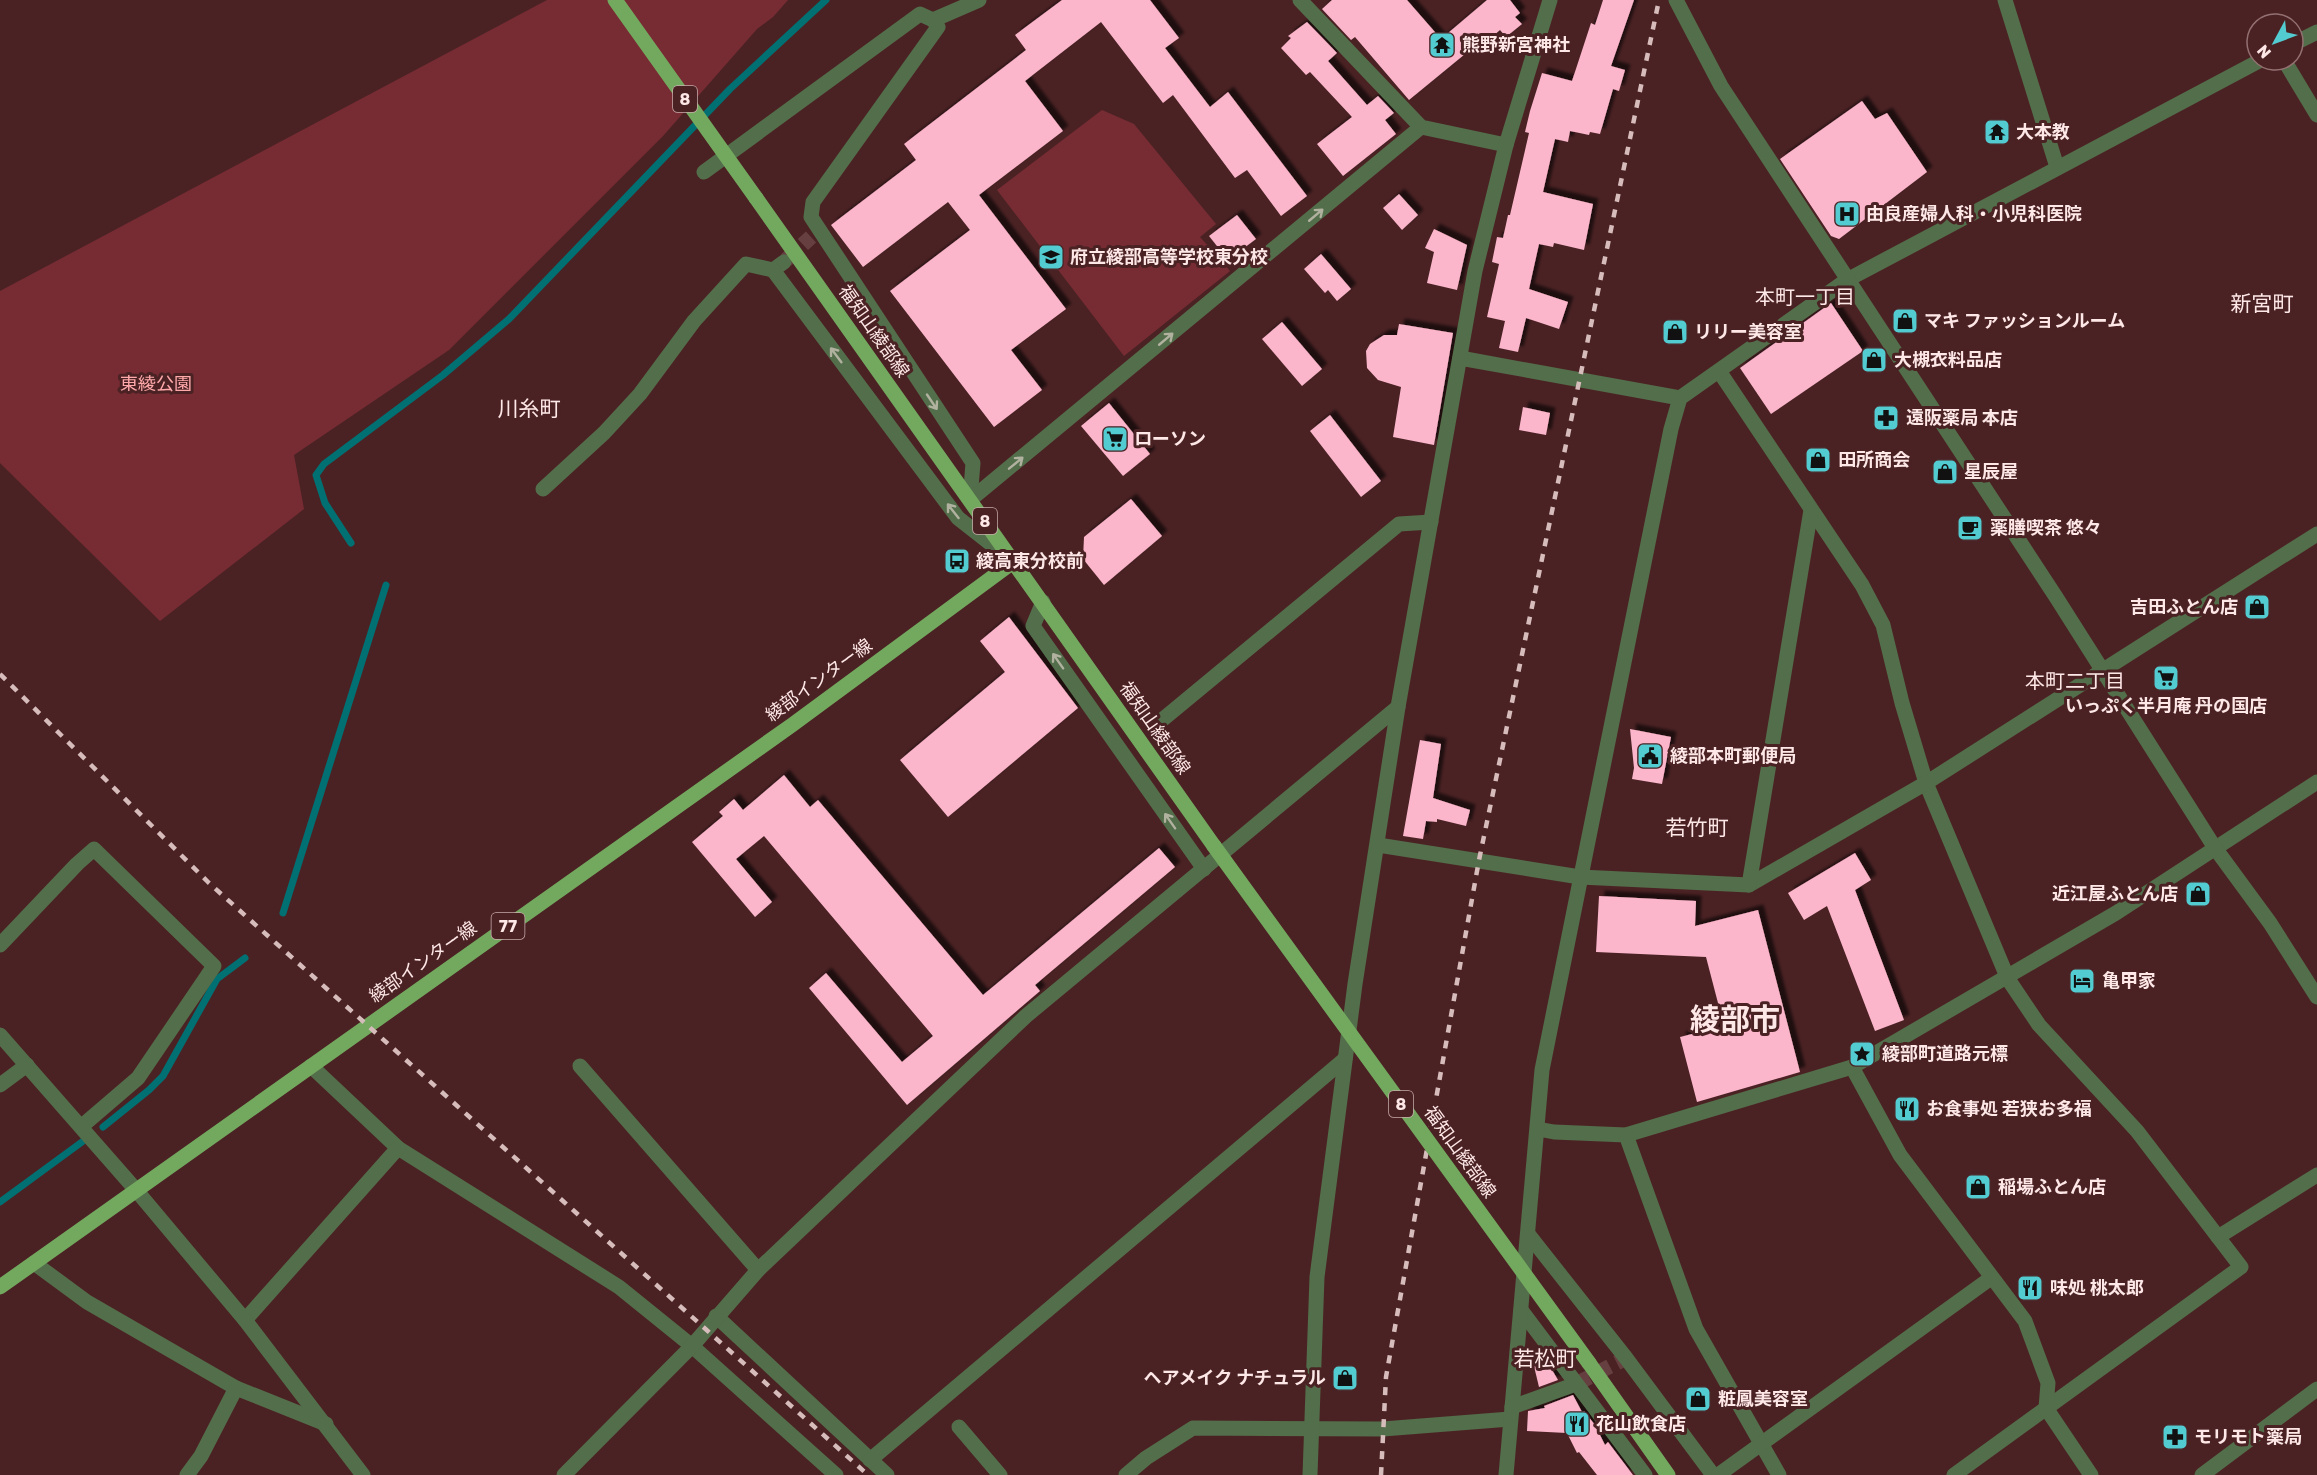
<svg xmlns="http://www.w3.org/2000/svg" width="2317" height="1475" viewBox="0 0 2317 1475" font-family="Rubik,'Noto Sans JP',sans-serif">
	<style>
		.green { fill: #772c33 }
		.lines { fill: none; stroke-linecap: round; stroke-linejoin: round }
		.stream { stroke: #007072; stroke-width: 7 }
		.building { fill: #fbb6cc; filter: url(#shadow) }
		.minor-tunnel { stroke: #664041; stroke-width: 15; stroke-dasharray: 15 8; stroke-linecap: butt }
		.minor { stroke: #536e4a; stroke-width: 15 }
		.tertiary { stroke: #536e4a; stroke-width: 15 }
		.primary { stroke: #73a95f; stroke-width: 15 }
		.rail { stroke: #d7bcbc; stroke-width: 4.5; stroke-dasharray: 8 8; stroke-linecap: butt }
		.primary-bridge { stroke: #73a95f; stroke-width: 15 }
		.oneway { stroke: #b1b1a0 }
		.labels { text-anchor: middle; stroke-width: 6; stroke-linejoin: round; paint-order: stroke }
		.shield { fill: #4b2224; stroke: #c8acac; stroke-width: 1.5 }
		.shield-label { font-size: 16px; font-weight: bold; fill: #fee7e7 }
		.poi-label { font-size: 18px; font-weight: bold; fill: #fee7e7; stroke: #4b2224; text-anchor: start }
		.street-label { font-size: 18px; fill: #fee7e7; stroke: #4b2224 }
		.park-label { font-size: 18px; fill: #ffa9ab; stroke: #4b2224 }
		.neighbourhood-label { font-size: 20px; fill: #fee7e7; stroke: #4b2224 }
		.quarter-label { font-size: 21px; fill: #fee7e7; stroke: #4b2224 }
		.town-label { font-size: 30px; font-weight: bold; fill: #fee7e7; stroke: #4b2224 }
	</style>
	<defs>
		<filter id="shadow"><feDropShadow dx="5.5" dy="-5.5" stdDeviation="1.5" flood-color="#0009"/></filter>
	</defs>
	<rect width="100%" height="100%" fill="#4b2224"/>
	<g class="green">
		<path d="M547,0h241l-15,17 -16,12 -94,107 -214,214 -155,105 10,54 -144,112 -160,-158v-172z"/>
		<path d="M1102,110l32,14 82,100 -16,13 30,34 -106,85 -127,-166z"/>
	</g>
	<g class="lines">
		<g class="stream">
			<path d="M351,543l-26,-40 -9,-28 8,-11 119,-89 66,-56 221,-230 96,-89"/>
			<path d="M283,913l103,-328"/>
			<path d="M103,1127l46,-37 14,-14 54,-97 28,-21"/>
			<path d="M0,1202l86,-63"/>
		</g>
	</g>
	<g class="building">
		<path d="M1062,0h88l29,38 -14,10 45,59 18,-15 79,104 -26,20 -34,-46 -12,8 -62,-83 -10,8 -62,-81 -76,59 38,50 -84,64 87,114 -55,41 31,40 -48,37 -104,-136 80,-61 -22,-28 -85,65 -32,-42 85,-65 -12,-16 122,-94 -11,-15z"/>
		<path d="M1332,0h75l34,39 46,-39h23l10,13 -5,4 7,7 -16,13 -6,-7 -21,18 -3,-3 -67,55 -54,-63 -4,3 -29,-31z"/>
		<path d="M1603,0h31l-23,66 14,4 -6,21 -6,-2 -13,45 -10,-2 -1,3 -19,-4 -2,11 -13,-3 -12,53 50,12 -9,46 -30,-7 -1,4 -14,-3 -10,45 39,13 -9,27 -33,-11 -8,34 -19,-4 6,-27 -18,-4 12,-53 -7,-2 5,-25 6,1 5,-23h2l19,-82 -4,-1 5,-21 12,-38 30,8 19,-58 4,2z"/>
		<path d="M1307,22l30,31 -9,8 39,44 11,-9 16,17 -9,7 11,14 -53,42 -26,-32 35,-27 -42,-45 -4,3 -25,-27 10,-10 -3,-2z"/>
		<path d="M1862,101l13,18 12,-6 40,59 -88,67 -8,-3 -51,-77z"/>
		<path d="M1399,194l19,21 -16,15 -19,-22z"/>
		<path d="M1237,215l19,24 -28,21 -19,-24z"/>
		<path d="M1434,229l33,16 -10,45 -30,-7 7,-31 -9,-4z"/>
		<path d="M1321,254l30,35 -14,12 -9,-11 -3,3 -21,-24z"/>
		<path d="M1831,303l32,48 -92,63 -31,-46z"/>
		<path d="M1282,322l40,47 -20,17 -40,-47z"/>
		<path d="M1399,324l54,9 -19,112 -41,-8 8,-50 -23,-7 -11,-12 -1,-17 4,-7 14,-9h13z"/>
		<path d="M1109,403l41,51 -27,22 -42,-50z"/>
		<path d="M1523,407l27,6 -4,22 -27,-5z"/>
		<path d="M1330,415l51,66 -20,16 -51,-66z"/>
		<path d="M1131,499l31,37 -58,49 -21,-26 1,-22z"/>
		<path d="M1009,617l69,91 -130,109 -48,-57 105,-88 -25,-31z"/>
		<path d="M1630,729l41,8 -9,47 -30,-5 2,-11z"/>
		<path d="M1420,740l21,4 -8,54 37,12 -4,16 -29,-7v3l-11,-1 -3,18 -20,-3z"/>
		<path d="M784,775l26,32 8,-7 165,195 176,-147 16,19 -140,118 5,6 -133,114 -98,-117 17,-15 76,89 31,-26 -169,-200 -28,23 36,43 -17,15 -63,-75 31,-26 -4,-4 15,-13 9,11z"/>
		<path d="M1855,853l16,27 -16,10 49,130 -29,11 -48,-125 -23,14 -16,-27z"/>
		<path d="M1599,896l97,5 -1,25 63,-16 42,162 -103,30 -17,-65 44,-11 -18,-69 -110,-5z"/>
		<path d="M1545,1358l13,22 -19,7 -6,-25z"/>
		<path d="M1573,1395l9,17 2,-1 11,14 10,20 3,-3 25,33h-36l-18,-23 -2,1 -10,-20 -40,-2 1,-20 17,-3 -1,-2z"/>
	</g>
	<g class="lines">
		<g class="minor-tunnel">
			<path d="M786,260l25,-23"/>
			<path d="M1576,1384l50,-26"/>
		</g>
		<g class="minor">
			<path d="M1300,0l121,127 85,18 44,-145"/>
			<path d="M2005,0l52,167"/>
			<path d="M933,20l46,-20"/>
			<path d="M2293,44l24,-12"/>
			<path d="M2284,60l33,55"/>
			<path d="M704,172l216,-158 13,6 5,7 -125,175 -2,15 162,246 -3,37"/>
			<path d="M784,262l-11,8 185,248 51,40"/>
			<path d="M1460,358l220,40"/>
			<path d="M1719,371l143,214 21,40 19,78 24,80 82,196 31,46 98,106 104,136 -287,208"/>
			<path d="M543,489l61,-56 36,-39 54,-73 52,-57 27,6"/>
			<path d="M970,500l451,-373"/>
			<path d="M1043,602l-10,24 171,243"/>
			<path d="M1162,720l237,-196 32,-2"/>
			<path d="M1378,845l202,32 169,8 177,-102 391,-249"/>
			<path d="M1749,885l62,-375"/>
			<path d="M0,945l77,-81 17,-15 120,117 -76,112 -56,48"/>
			<path d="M0,1035l136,155"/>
			<path d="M311,1066l87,82 221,139 73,59 144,129"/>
			<path d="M580,1066l178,204"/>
			<path d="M1852,1067l48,88 125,166 23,62 -2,25 45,67"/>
			<path d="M0,1085l27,-20"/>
			<path d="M1538,1129l16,3 72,3 226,-68 264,-154 201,-131"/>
			<path d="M1626,1135l70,194 83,146"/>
			<path d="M1528,1234l98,124 87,117"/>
			<path d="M2218,1237l99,-62"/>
			<path d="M34,1263l53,39 149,86 90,36"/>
			<path d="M1521,1310l124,165"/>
			<path d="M716,1316l171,159"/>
			<path d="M245,1320l153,-172"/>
			<path d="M1512,1407l64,-23"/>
			<path d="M959,1427l41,48"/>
			<path d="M870,1460l475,-401"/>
			<path d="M187,1475l14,-19 35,-68"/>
			<path d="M564,1475l128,-129 66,-76 268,-254 372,-309"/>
			<path d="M1126,1475l20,-17 47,-30 190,1 127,-10"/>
			<path d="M1310,1475l7,-198 38,-293 43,-277 77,-436 31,-126"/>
			<path d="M1506,1475l36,-405 129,-641 9,-31 167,-118 414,-220"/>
			<path d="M1718,1475l273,-197"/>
		</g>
		<g class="tertiary">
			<path d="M1676,0l45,86 335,511 159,251 55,75 47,74"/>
			<path d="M136,1190l109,130 118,155"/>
			<path d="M2202,1475l115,-86"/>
		</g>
		<g class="primary">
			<path d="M756,198l458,648"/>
			<path d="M0,1287l792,-562 221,-163"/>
			<path d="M1589,1363l79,112"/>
		</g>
		<g class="rail">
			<path d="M0,674l209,209 659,592"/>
			<path d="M1381,1475l5,-98 93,-517 180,-860"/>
		</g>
		<g class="primary-bridge">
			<path d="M615,0l141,198"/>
			<path d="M1214,846l375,517"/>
		</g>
	</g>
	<defs><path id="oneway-shaft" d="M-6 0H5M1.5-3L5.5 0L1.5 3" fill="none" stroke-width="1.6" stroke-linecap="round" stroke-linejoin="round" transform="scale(1.5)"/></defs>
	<g class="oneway">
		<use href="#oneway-shaft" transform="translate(1316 215) rotate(-40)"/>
		<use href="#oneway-shaft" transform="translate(1166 339) rotate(-40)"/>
		<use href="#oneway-shaft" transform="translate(836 355) rotate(-127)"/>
		<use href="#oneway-shaft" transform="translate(932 402) rotate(56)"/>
		<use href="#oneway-shaft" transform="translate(1016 463) rotate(-39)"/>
		<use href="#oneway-shaft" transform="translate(953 511) rotate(-128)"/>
		<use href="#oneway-shaft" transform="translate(1058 661) rotate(-125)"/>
		<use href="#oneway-shaft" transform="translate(1170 821) rotate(-125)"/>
	</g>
	<defs>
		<g id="temple-square" transform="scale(1.35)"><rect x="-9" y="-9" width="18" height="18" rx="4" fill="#52ccd0" stroke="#4b2224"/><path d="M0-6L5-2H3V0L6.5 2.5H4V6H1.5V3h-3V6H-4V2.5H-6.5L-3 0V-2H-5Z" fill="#111"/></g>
		<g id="hospital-square" transform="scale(1.35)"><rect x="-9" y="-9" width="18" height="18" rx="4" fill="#52ccd0" stroke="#4b2224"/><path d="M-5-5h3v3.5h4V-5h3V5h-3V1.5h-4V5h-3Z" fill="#111"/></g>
		<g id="school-square" transform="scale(1.35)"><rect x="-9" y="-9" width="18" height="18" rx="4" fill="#52ccd0" stroke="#4b2224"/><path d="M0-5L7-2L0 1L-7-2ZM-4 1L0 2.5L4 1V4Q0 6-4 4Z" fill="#111"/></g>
		<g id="shop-square" transform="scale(1.35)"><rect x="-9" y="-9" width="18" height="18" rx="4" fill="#52ccd0" stroke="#4b2224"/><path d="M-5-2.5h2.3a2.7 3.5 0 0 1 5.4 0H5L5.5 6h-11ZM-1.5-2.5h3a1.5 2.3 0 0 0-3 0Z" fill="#111"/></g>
		<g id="pharmacy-square" transform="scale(1.35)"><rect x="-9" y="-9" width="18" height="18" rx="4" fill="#52ccd0" stroke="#4b2224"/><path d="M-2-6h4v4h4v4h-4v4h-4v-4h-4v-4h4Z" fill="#111"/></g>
		<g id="supermarket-square" transform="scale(1.35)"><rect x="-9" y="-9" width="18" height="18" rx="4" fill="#52ccd0" stroke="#4b2224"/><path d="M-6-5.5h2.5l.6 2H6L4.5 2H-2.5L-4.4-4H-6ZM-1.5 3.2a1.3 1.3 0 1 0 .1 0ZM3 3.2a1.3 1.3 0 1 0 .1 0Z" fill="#111"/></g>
		<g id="cafe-square" transform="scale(1.35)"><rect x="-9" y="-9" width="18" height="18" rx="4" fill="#52ccd0" stroke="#4b2224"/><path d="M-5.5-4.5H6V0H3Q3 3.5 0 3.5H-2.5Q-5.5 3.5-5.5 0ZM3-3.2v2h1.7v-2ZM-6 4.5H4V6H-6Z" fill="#111"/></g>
		<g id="bus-square" transform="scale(1.35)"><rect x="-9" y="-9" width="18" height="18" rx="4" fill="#52ccd0" stroke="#4b2224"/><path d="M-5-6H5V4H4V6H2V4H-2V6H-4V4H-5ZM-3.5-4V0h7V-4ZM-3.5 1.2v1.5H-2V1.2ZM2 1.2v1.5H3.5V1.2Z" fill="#111"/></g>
		<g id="civic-square" transform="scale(1.35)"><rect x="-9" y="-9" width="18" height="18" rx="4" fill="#52ccd0" stroke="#4b2224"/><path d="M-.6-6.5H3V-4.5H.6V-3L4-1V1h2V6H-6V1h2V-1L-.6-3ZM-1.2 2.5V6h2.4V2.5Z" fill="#111"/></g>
		<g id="hotel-square" transform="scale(1.35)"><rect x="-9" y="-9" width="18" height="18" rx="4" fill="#52ccd0" stroke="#4b2224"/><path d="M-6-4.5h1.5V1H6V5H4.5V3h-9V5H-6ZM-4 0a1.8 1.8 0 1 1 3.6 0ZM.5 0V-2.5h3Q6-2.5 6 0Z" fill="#111"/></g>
		<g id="sight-square" transform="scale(1.35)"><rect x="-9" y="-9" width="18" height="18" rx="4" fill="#52ccd0" stroke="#4b2224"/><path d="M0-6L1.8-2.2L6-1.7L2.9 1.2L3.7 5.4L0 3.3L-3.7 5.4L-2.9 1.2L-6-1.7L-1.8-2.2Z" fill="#111"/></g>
		<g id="restaurant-square" transform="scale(1.35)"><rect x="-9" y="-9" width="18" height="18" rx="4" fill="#52ccd0" stroke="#4b2224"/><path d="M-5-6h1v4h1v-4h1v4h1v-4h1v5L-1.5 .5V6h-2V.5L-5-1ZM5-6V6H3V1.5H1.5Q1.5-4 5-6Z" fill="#111"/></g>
	</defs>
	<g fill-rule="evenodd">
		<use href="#temple-square" x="1442" y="45"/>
		<use href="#temple-square" x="1997" y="132"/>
		<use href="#hospital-square" x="1847" y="214"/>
		<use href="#school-square" x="1051" y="257"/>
		<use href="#shop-square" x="1905" y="321"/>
		<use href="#shop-square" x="1675" y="332"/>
		<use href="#shop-square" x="1874" y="360"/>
		<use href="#pharmacy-square" x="1886" y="418"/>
		<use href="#supermarket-square" x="1115" y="439"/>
		<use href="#shop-square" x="1818" y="460"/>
		<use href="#shop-square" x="1945" y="472"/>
		<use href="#cafe-square" x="1970" y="528"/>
		<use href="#bus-square" x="957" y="561"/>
		<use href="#shop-square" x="2257" y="607"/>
		<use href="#supermarket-square" x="2166" y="678"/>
		<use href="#civic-square" x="1650" y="756"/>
		<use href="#shop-square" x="2198" y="894"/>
		<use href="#hotel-square" x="2082" y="981"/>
		<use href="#sight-square" x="1862" y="1054"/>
		<use href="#restaurant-square" x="1907" y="1109"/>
		<use href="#shop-square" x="1978" y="1187"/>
		<use href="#restaurant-square" x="2030" y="1288"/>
		<use href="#shop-square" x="1345" y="1378"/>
		<use href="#shop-square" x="1698" y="1399"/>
		<use href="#restaurant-square" x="1577" y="1424"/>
		<use href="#pharmacy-square" x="2175" y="1437"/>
	</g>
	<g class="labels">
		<g class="shield">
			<rect x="673" y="86" width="24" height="26" rx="4.5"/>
			<rect x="973" y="508" width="24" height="26" rx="4.5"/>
			<rect x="491.5" y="913" width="33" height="26" rx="4.5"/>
			<rect x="1389" y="1091" width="24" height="26" rx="4.5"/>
		</g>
		<g class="shield-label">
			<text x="685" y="105">8</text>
			<text x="985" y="527">8</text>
			<text x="508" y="932">77</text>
			<text x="1401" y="1110">8</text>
		</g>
		<g class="poi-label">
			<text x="1462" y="51">熊野新宮神社</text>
			<text x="2016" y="138">大本教</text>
			<text x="1866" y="220">由良産婦人科・小児科医院</text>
			<text x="1070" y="263">府立綾部高等学校東分校</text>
			<text x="1924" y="327">マキ ファッションルーム</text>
			<text x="1694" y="338">リリー美容室</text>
			<text x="1894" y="366">大槻衣料品店</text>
			<text x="1906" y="424">遠阪薬局 本店</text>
			<text x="1134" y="445">ローソン</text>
			<text x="1838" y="466">田所商会</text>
			<text x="1964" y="478">星辰屋</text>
			<text x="1990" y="534">薬膳喫茶 悠々</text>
			<text x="976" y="567">綾高東分校前</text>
			<text x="2238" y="613" text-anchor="end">吉田ふとん店</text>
			<text x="2166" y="712" text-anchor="middle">いっぷく半月庵 丹の国店</text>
			<text x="1670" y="762">綾部本町郵便局</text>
			<text x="2178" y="900" text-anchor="end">近江屋ふとん店</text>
			<text x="2102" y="987">亀甲家</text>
			<text x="1882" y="1060">綾部町道路元標</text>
			<text x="1926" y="1115">お食事処 若狭お多福</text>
			<text x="1998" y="1193">稲場ふとん店</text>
			<text x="2050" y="1294">味処 桃太郎</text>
			<text x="1326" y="1384" text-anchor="end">ヘアメイク ナチュラル</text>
			<text x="1718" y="1405">粧鳳美容室</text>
			<text x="1596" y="1430">花山飲食店</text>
			<text x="2194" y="1443">モリモト薬局</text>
		</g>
		<g class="street-label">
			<text transform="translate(874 331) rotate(55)" y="6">福知山綾部線</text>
			<text transform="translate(819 680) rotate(-36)" y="6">綾部インター線</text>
			<text transform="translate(1155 728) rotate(55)" y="6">福知山綾部線</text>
			<text transform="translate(423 962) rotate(-35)" y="6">綾部インター線</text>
			<text transform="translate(1460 1152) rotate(54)" y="6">福知山綾部線</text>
		</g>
		<g class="park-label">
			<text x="156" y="390">東綾公園</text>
		</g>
		<g class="neighbourhood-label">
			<text x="1805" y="304">本町一丁目</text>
			<text x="2075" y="688">本町二丁目</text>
		</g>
		<g class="quarter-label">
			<text x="2262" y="311">新宮町</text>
			<text x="529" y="416">川糸町</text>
			<text x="1697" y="835">若竹町</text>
			<text x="1545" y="1366">若松町</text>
		</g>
		<g class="town-label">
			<text x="1735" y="1030">綾部市</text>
		</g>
	</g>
	<g transform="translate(2275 42) rotate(229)"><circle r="28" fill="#4b2224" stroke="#937172" stroke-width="1.5"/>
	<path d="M0-4.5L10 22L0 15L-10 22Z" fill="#52ccd0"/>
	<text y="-9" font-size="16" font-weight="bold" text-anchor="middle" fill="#fee7e7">N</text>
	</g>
</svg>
